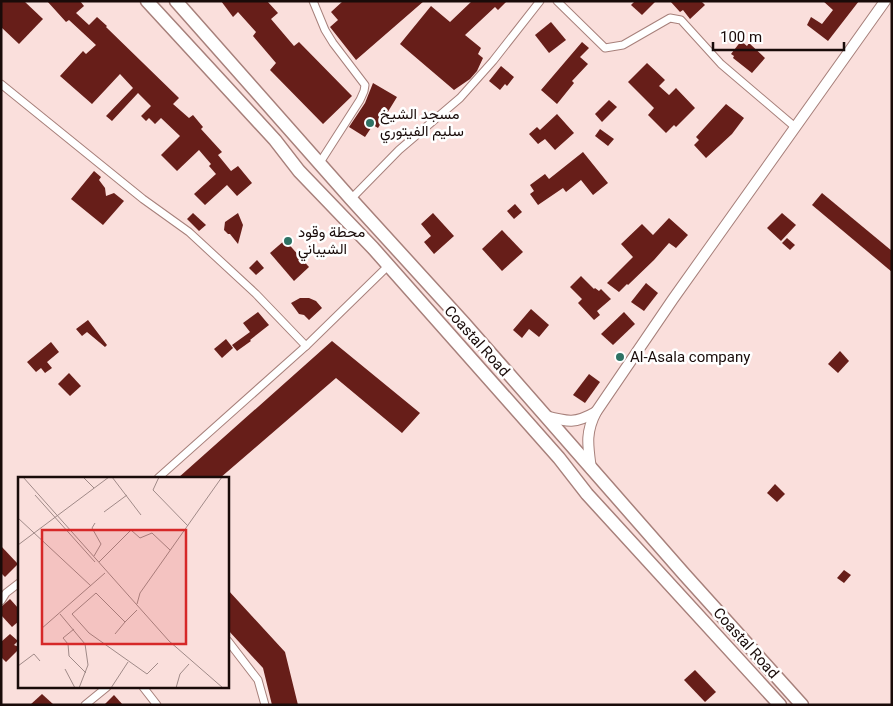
<svg xmlns="http://www.w3.org/2000/svg" width="893" height="706" viewBox="0 0 893 706" font-family="Roboto,Vazirmatn,sans-serif">
	<style>
		.building { fill: #671e19 }
		.lines { fill: none; stroke-linecap: round; stroke-linejoin: round }
		.street-casing { stroke: #a7807b; stroke-width: 9 }
		.secondary-casing { stroke: #a7807b; stroke-width: 12 }
		.highway-casing { stroke: #a7807b; stroke-width: 15 }
		.street { stroke: #fff; stroke-width: 7 }
		.secondary { stroke: #fff; stroke-width: 10 }
		.highway { stroke: #fff; stroke-width: 12 }
		.poi-dot { fill: #2e7264; stroke: #fff; stroke-width: 2 }
		.labels { text-anchor: middle; stroke-width: 5; stroke-linejoin: round; paint-order: stroke }
		.poi-label { font-size: 15px; fill: #190b09; stroke: #fff; text-anchor: start }
		.street-label { font-size: 15px; fill: #190b09; stroke: #fff }
		.inset-road { fill: none; stroke: #a08a88; stroke-width: 1 }
		.view { fill: #d62828; fill-opacity: 0.15; stroke: #d62828; stroke-width: 2.5 }
		.inset-edge { fill: none; stroke: #190b09; stroke-width: 2.5 }
	</style>
	<rect width="100%" height="100%" fill="#fadfdc"/>
	<g class="building">
		<path d="M1,1h23l19,18 -24,25 -18,-17z"/>
		<path d="M47,1h33l4,5 -8,7 13,12 8,-8 10,9 -1,1 73,71 -6,6 16,14 4,-3 10,12 -2,2 21,23 -4,3 13,16 7,-5 14,17 -15,13 -10,-11 -22,20 -11,-11 22,-20 -7,-8 2,-2 -12,-14 -22,21 -16,-16 19,-19 -19,-18 -6,6 -6,-6 -3,3 -5,-5 10,-10 -13,-13 -26,28 -6,-5 27,-28 -13,-14 -28,30 -32,-28 23,-25 3,3 10,-9 -27,-25 -3,2z"/>
		<path d="M221,1h46l11,12 -7,6 23,27 5,-4 53,54 -29,28 -53,-54 6,-7 -23,-27 3,-4 -18,-20 -5,5z"/>
		<path d="M343,1h81l-68,59 -26,-33 8,-7 -7,-8z"/>
		<path d="M472,1h35l-9,9 -3,-3 -30,28 16,13 -3,6 5,4 -6,13 -7,8 -16,11 -54,-46 31,-38 19,16z"/>
		<path d="M635,1h21l-14,14 -11,-10z"/>
		<path d="M670,1h31l4,4 -15,14 -7,-9 -3,2z"/>
		<path d="M823,1h36l-31,40 -21,-16 4,-8 11,7 11,-14z"/>
		<path d="M551,22l15,18 -17,13 -14,-18z"/>
		<path d="M741,41l6,5 2,-3 16,15 -13,15 -19,-15 1,-2 -3,-2z"/>
		<path d="M582,42l7,6 -9,9 8,7 -16,17 2,2 -17,21 -16,-14z"/>
		<path d="M647,63l18,17 -6,6 10,9 7,-7 19,20 -19,19 -2,-2 -8,8 -18,-18 6,-7 -26,-26z"/>
		<path d="M501,66l13,11 -7,9 -2,-2 -5,6 -11,-9z"/>
		<path d="M373,83l24,14 -19,31 -5,-3 -8,12 -16,-10 16,-24z"/>
		<path d="M609,100l8,7 -15,15 -7,-8z"/>
		<path d="M726,104l18,14 -12,16 -26,24 -12,-13 5,-5 -3,-3z"/>
		<path d="M557,114l17,19 -19,17 -10,-11 -7,5 -9,-10 8,-7 3,3z"/>
		<path d="M600,129l14,10 -6,7 -13,-10z"/>
		<path d="M583,152l25,31 -15,12 -12,-15 -15,12 -3,-4 -25,17 -8,-11 4,-3 -4,-6 15,-11 4,5z"/>
		<path d="M94,171l7,6 -2,3 6,8 1,8 8,-3 10,8 -21,24 -32,-26z"/>
		<path d="M822,193l70,58v21l-80,-67z"/>
		<path d="M515,204l7,8 -8,7 -7,-8z"/>
		<path d="M193,213l13,12 -7,6 -12,-12z"/>
		<path d="M238,213l5,12 -5,19 -8,-10h-2l-4,-4 1,-8z"/>
		<path d="M433,213l21,23 -20,18 -10,-12 7,-6 -10,-12z"/>
		<path d="M782,213l14,12 -15,16 -14,-13z"/>
		<path d="M669,218l19,17 -12,13 -7,-5 -15,17 -26,25 -1,-1 -8,8 -12,-9 26,-26 -12,-13 21,-20 11,11z"/>
		<path d="M502,230l21,22 -21,19 -20,-22z"/>
		<path d="M787,238l8,7 -5,5 -8,-7z"/>
		<path d="M285,240l24,27 -15,14 -24,-28z"/>
		<path d="M257,260l7,8 -8,7 -7,-7z"/>
		<path d="M581,276l13,13 1,-1 4,3 2,-2 10,10 -14,12 3,4 -6,5 -16,-17 4,-4 -12,-12z"/>
		<path d="M646,283l12,10 -14,18 -13,-9z"/>
		<path d="M300,298h9l7,3 6,7 -13,12 -5,-5 -5,-1 -8,-11z"/>
		<path d="M531,309l18,16 -10,12 -10,-8 -7,9 -9,-8z"/>
		<path d="M258,312l11,13 -19,15 1,1 -14,10 -5,-6 18,-13 -7,-9z"/>
		<path d="M624,312l11,12 -22,21 -12,-11z"/>
		<path d="M88,320l19,25 -2,2 -18,-15 -5,4 -6,-7z"/>
		<path d="M226,339l7,9 -11,10 -8,-9z"/>
		<path d="M332,341l88,72 -18,20 -66,-55 -116,100h-42z"/>
		<path d="M51,342l8,10 -12,10 5,6 -7,5 -4,-5 -5,4 -9,-10z"/>
		<path d="M840,351l9,10 -11,12 -10,-9z"/>
		<path d="M69,373l12,13 -11,10 -12,-12z"/>
		<path d="M589,374l11,8 -15,21 -12,-8z"/>
		<path d="M775,484l10,10 -8,8 -10,-9z"/>
		<path d="M1,546l17,18 -13,13 -4,-4z"/>
		<path d="M844,570l7,5 -7,8 -7,-5z"/>
		<path d="M228,590l57,62 13,53h-26l-9,-37 -35,-38z"/>
		<path d="M10,599l9,10v12l-7,6 -11,-12v-8z"/>
		<path d="M10,634l8,7 -4,4 5,2v2l-13,13 -5,-5v-15z"/>
		<path d="M695,670l21,22 -11,10 -21,-22z"/>
		<path d="M42,694l12,11h-24z"/>
		<path d="M114,695l9,10h-19z"/>
	</g>
	<g class="lines">
		<g class="street-casing">
			<g id="street">
				<path d="M313,1l12,29 8,13 32,42 -1,6 -4,9 -41,64"/>
				<path d="M557,1l48,47 18,-3 47,-27 11,2 40,44 74,63"/>
				<path d="M1,84l142,115 46,33 67,62 50,52"/>
				<path d="M351,199l48,-49 61,-52 33,-37 47,-60"/>
				<path d="M158,478l148,-132 82,-80"/>
				<path d="M1,601l5,-8 13,-10"/>
				<path d="M228,641l30,39 7,25"/>
				<path d="M143,687l14,18"/>
				<path d="M85,705l22,-18"/>
			</g>
		</g>
		<g class="secondary-casing">
			<g id="secondary">
				<path d="M545,416c23,6 30,8 51,-4"/>
				<path d="M591,469c-3,-23 -6,-36 5,-57l77,-113 212,-298"/>
			</g>
		</g>
		<g class="highway-casing">
			<g id="highway">
				<path d="M147,1l128,139 24,31 74,77 186,210 28,36 193,211"/>
				<path d="M176,1l175,198 113,124 220,251 118,131"/>
			</g>
		</g>
		<use href="#street" class="street"/>
		<use href="#secondary" class="secondary"/>
		<use href="#highway" class="highway"/>
	</g>
	<g class="poi-dot">
		<circle cx="370" cy="123" r="5"/>
		<circle cx="288" cy="241" r="5"/>
		<circle cx="620" cy="357" r="5"/>
	</g>
	<g class="labels">
		<g class="poi-label">
			<text x="380" y="119">مسجد الشيخ<tspan x="380" dy="17">سليم الفيتوري</tspan></text>
			<text x="298" y="237">محطة وقود<tspan x="298" dy="17">الشيباني</tspan></text>
			<text x="630" y="362">Al-Asala company</text>
		</g>
		<g class="street-label">
			<text transform="translate(477 341) rotate(48)" y="5">Coastal Road</text>
			<text transform="translate(746 643) rotate(48)" y="5">Coastal Road</text>
		</g>
	</g>
	<g transform="translate(18 477)">
		<rect width="211" height="211" fill="#fadfdc"/>
		<path class="inset-road" d="M5,0l146,164 54,47M65,0l11,11M94,0l29,38M141,0l-6,13 35,36M17,18l60,67M86,35l23,-17M0,41l73,68M0,68l91,-68M76,79l7,-12 -9,-16 3,-5M81,85l32,-32 9,8 12,-5 18,17M119,127l3,-11 82,-116M42,137l25,30 3,21 -9,23M107,145l12,-12M23,152l64,-56M56,152l-11,9 5,6 1,12 17,17M97,157l10,-12 -29,-29 -24,21 17,19 58,41 11,-11M0,189l16,-12 6,7M47,192l10,19M93,211l17,-26M158,211l4,-14 9,-10"/>
		<path class="view" d="M24,53h144v114h-144z"/>
		<rect width="211" height="211" class="inset-edge"/>
	</g>
	<rect width="893" height="706" fill="none" stroke="#190b09" stroke-width="5"/>
	<path d="M713 42v8h131v-8" fill="none" stroke="#190b09" stroke-width="2.5"/>
	<text x="720" y="42" font-size="15" fill="#190b09" stroke="#ffffff" stroke-width="4" paint-order="stroke">100 m</text>
</svg>
